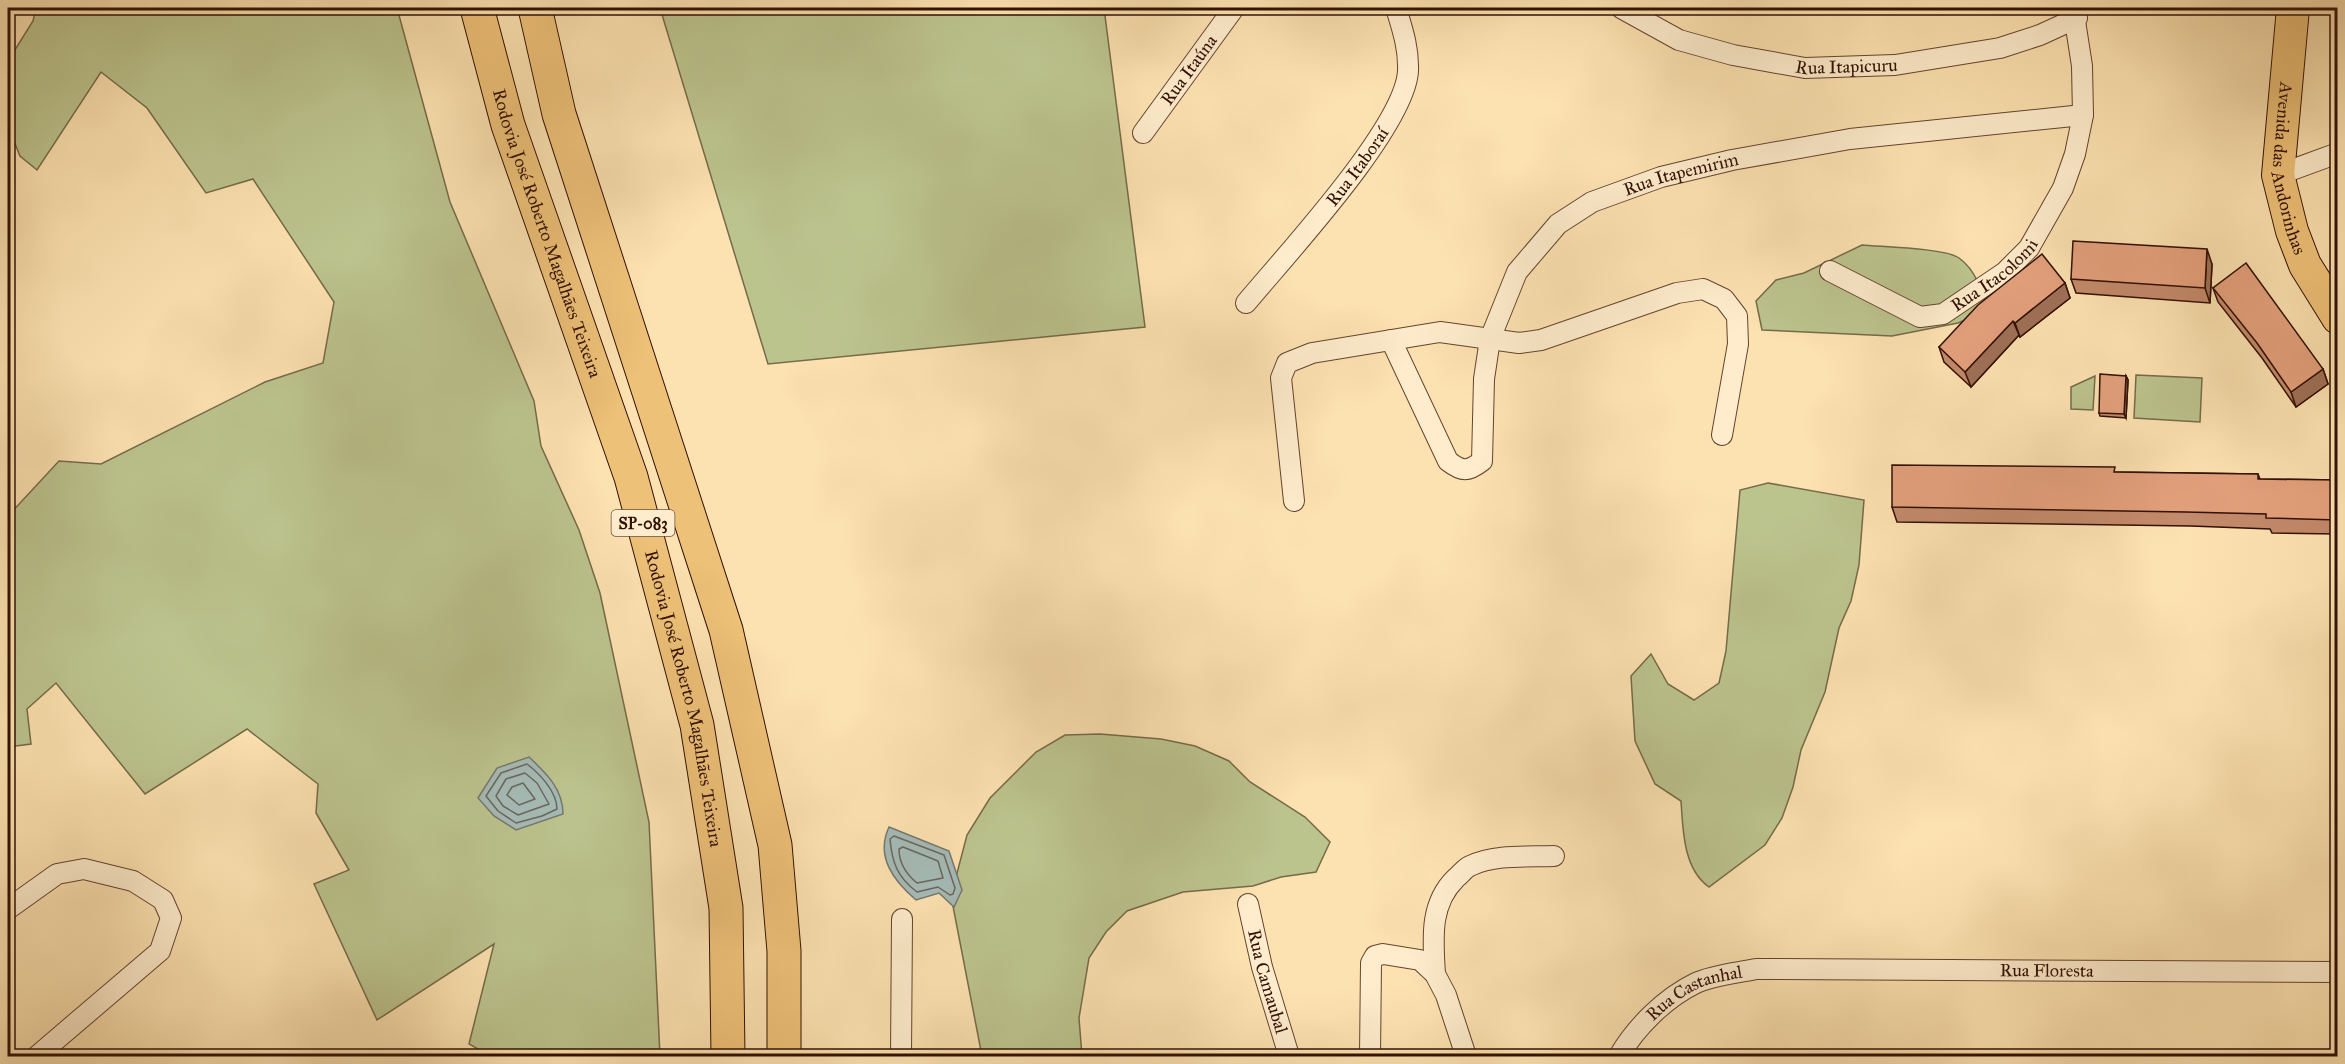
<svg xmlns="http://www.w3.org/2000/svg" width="2345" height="1064" viewBox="0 0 2345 1064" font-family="'IM FELL Great Primer',serif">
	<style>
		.green { fill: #bcc48e; stroke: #766a49; stroke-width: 1.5 }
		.water { fill: #a5bbb7; stroke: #77776f; stroke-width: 1.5 }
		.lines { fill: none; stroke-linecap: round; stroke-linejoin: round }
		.shore { stroke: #6b665e; stroke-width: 1.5 }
		.minor-casing { stroke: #64442f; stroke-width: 22 }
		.primary-casing { stroke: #311004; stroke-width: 34 }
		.motorway-casing { stroke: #311004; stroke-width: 35 }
		.minor { stroke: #feeccc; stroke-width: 20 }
		.primary { stroke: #eec178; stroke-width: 32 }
		.motorway { stroke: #eec178; stroke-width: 33 }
		.wall { fill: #c38a6b; stroke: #311004; stroke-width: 1.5 }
		.shaded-wall { fill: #9f7057; stroke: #311004; stroke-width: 1.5 }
		.building { fill: #e3a07c; stroke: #311004; stroke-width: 1.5 }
		.labels { text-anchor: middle; stroke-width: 4.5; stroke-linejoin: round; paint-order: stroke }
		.shield { fill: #feeccc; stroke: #6e5240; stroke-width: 1.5 }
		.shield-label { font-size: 16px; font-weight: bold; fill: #311004 }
		.street-label { font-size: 18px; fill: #311004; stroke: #feeccc }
	</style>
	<rect width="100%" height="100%" fill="#fde2b1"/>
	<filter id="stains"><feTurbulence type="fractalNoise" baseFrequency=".00333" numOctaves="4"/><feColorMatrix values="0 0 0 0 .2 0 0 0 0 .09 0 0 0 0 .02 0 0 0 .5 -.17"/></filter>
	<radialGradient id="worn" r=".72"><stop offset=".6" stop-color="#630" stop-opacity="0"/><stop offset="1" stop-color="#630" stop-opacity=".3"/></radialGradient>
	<g class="green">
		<path d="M36,8h361l53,194 84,199 7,45 38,84 21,63 49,229 11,234h-170l-21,-12 25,-100 -117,76 -63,-136 35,-14 -33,-57 2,-29 -71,-55 -102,65 -89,-111 -29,26 4,35 -23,3v-231l51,-55 42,3 164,-82 58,-19 11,-61 -81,-123 -47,14 -59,-85 -46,-36 -64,98 -17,-14 -12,-30v-65l25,-40z"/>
		<path d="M660,8h444l41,319 -377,37z"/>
		<path d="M1862,245c20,2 83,3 97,13 18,13 23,34 28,53l-29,12 -66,13 -130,-6 -6,-29 20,-21 28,-7z"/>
		<path d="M2136,375l66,3 -2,44 -66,-4z"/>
		<path d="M2095,376l-2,34 -22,-1v-22z"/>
		<path d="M1768,483l96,17 -5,65 -8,36 -12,27 -14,64 -24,58 -8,37 -11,31 -17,27 -56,42c-26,-18 -26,-58 -28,-86l-26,-17 -20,-43 -4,-65 20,-22 17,30 26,16 25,-17 7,-32 14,-161z"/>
		<path d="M1100,734l61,5 34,7 34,15 21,21 55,35 25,25 -14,30 -35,5 -28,9 -70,6 -56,19 -21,21 -17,26 -10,60 3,38h-100l-31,-160 16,-61 23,-37 46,-46 29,-17z"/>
	</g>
	<g class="water">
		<path d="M529,757c17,16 34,32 34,57l-47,16 -22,-14 -16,-18 19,-30z"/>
		<path d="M889,827l60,24 13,39 -8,17 -15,-14 -23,7c-22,-19 -41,-43 -27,-73z"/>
	</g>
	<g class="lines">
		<g class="shore">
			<path d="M527,764c13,10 30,28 30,45l-15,7 -26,7 -18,-12 -12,-15 15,-23z"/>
			<path d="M525,773l12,10 12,21 -31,11 -15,-9 -7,-10 10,-17z"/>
			<path d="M523,783l12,16 -16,6 -12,-10 5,-8z"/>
			<path d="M894,836l50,19 11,33 -2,6 -3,1 -12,-8 -21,5c-20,-15 -25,-30 -27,-53z"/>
			<path d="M903,847l35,14 5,17 -26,5c-11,-9 -18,-19 -18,-34z"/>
		</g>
		<g class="minor-casing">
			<g id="minor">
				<path id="s1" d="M1621,8l58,32 54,15 72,13 90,-3 105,-17 40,-13 37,-17"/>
				<path id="s2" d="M1143,133l91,-125"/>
				<path d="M2278,175l60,-22"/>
				<path id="s3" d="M1830,271l90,46 23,-3 62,-42 24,-24 34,-60 12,-34 8,-39 -1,-49 -9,-58"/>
				<path id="s4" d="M1246,303c39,-47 159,-176 162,-232 1,-23 -6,-43 -12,-63"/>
				<path id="s5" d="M1391,340l57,121c14,11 20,11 34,0l2,-82 6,-40 27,-67 41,-48 34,-22 69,-25 71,-17 118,-21 233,-24"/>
				<path d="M1294,501l-13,-123 6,-15 25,-10 128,-21 79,11 22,-3 136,-47 26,-4 21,10 13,17 1,28 -16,91"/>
				<path id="s6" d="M1248,904l14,63 27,89"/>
				<path d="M8,909l49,-35 27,-5 49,12 30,19 8,18 -11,33 -123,105"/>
				<path d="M1435,974c-2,-34 -6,-70 21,-96 5,-4 9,-10 14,-12 24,-12 58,-9 84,-10"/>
				<path d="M901,1056l1,-137"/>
				<path d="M1370,1056l1,-93 4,-7 8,-2 37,6 15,14 11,21 20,61"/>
				<path id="s7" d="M1619,1056c17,-29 46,-58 77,-73 17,-8 41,-10 60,-14l582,3"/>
			</g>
		</g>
		<g class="primary-casing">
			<g id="primary">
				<path id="s8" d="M2293,8l-15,167 14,56 13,34 33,53"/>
			</g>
		</g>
		<g class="motorway-casing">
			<g id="motorway">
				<path id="s9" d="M477,8l31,117 123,352 66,248 29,183 2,148"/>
				<path d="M535,8l24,106 167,516 49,215 9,106v105"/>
			</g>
		</g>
		<use href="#minor" class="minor"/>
		<use href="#primary" class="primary"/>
		<use href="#motorway" class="motorway"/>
	</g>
	<g class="wall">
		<path d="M2212,264l-2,39 -134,-10 -5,-14z"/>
		<path d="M2065,283l5,15 -50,39 -1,-2 -48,52 -27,-25 -5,-15z"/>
		<path d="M2213,288l110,81 5,15 -32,23 -34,-49 -44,-56z"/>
		<path d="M2126,376l2,4 -2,38 -26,-2 -1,-3z"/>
		<path d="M2116,472l142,2 2,5 77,1v54l-65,-1 -2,-4 -79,-3 -294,-4 -5,-15z"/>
	</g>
	<g class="shaded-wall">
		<path d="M2207,249l5,15 -2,39 -5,-15z"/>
		<path d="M2065,283l5,15 -50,39 -5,-14z"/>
		<path d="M2013,321l6,14 -48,52 -6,-15z"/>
		<path d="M2323,369l5,15 -32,23 -5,-15z"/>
		<path d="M2126,376l2,4 -2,38 -2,-4z"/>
	</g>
	<g class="building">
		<path d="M2073,241l134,8 -2,39 -134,-9z"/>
		<path d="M2042,254l23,29 -50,40 -2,-2 -48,51 -26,-25 39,-42z"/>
		<path d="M2246,263l77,106 -32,23 -34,-49 -44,-55z"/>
		<path d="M2100,374l26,2 -2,38 -25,-1z"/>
		<path d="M1892,465l223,2 -1,5 144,2v5l79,1v40l-71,-2v-4l-80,-2 -294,-5z"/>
	</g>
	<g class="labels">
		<rect class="shield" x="611.5" y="510" width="63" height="26" rx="4.5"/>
		<g class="shield-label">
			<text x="643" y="529">SP-083</text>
		</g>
		<g class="street-label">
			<text dy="6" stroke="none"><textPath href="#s1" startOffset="237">Rua Itapicuru</textPath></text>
			<text dy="6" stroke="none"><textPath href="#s2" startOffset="78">Rua Itaúna</textPath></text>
			<text dy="6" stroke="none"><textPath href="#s4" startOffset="176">Rua Itaboraí</textPath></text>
			<text dy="6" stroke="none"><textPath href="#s8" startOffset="162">Avenida das Andorinhas</textPath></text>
			<text dy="6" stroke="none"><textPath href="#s5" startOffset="564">Rua Itapemirim</textPath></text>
			<text dy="6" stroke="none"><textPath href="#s9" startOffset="236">Rodovia José Roberto Magalhães Teixeira</textPath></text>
			<text dy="6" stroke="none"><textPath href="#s3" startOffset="189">Rua Itacolomi</textPath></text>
			<text dy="6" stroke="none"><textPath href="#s9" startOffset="722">Rodovia José Roberto Magalhães Teixeira</textPath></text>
			<text dy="6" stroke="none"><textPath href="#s7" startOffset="460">Rua Floresta</textPath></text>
			<text dy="6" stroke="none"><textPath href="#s6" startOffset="80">Rua Camaubal</textPath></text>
			<text dy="6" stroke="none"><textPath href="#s7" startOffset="102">Rua Castanhal</textPath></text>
		</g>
	</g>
	<rect width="2345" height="1064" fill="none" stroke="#fde2b1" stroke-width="30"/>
	<rect x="9" y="9" width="2327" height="1046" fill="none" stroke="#311004" stroke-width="3"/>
	<rect x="15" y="15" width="2315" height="1034" fill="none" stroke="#311004" stroke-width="1.5"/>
	<rect width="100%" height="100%" filter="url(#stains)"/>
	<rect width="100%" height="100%" fill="url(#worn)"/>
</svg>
